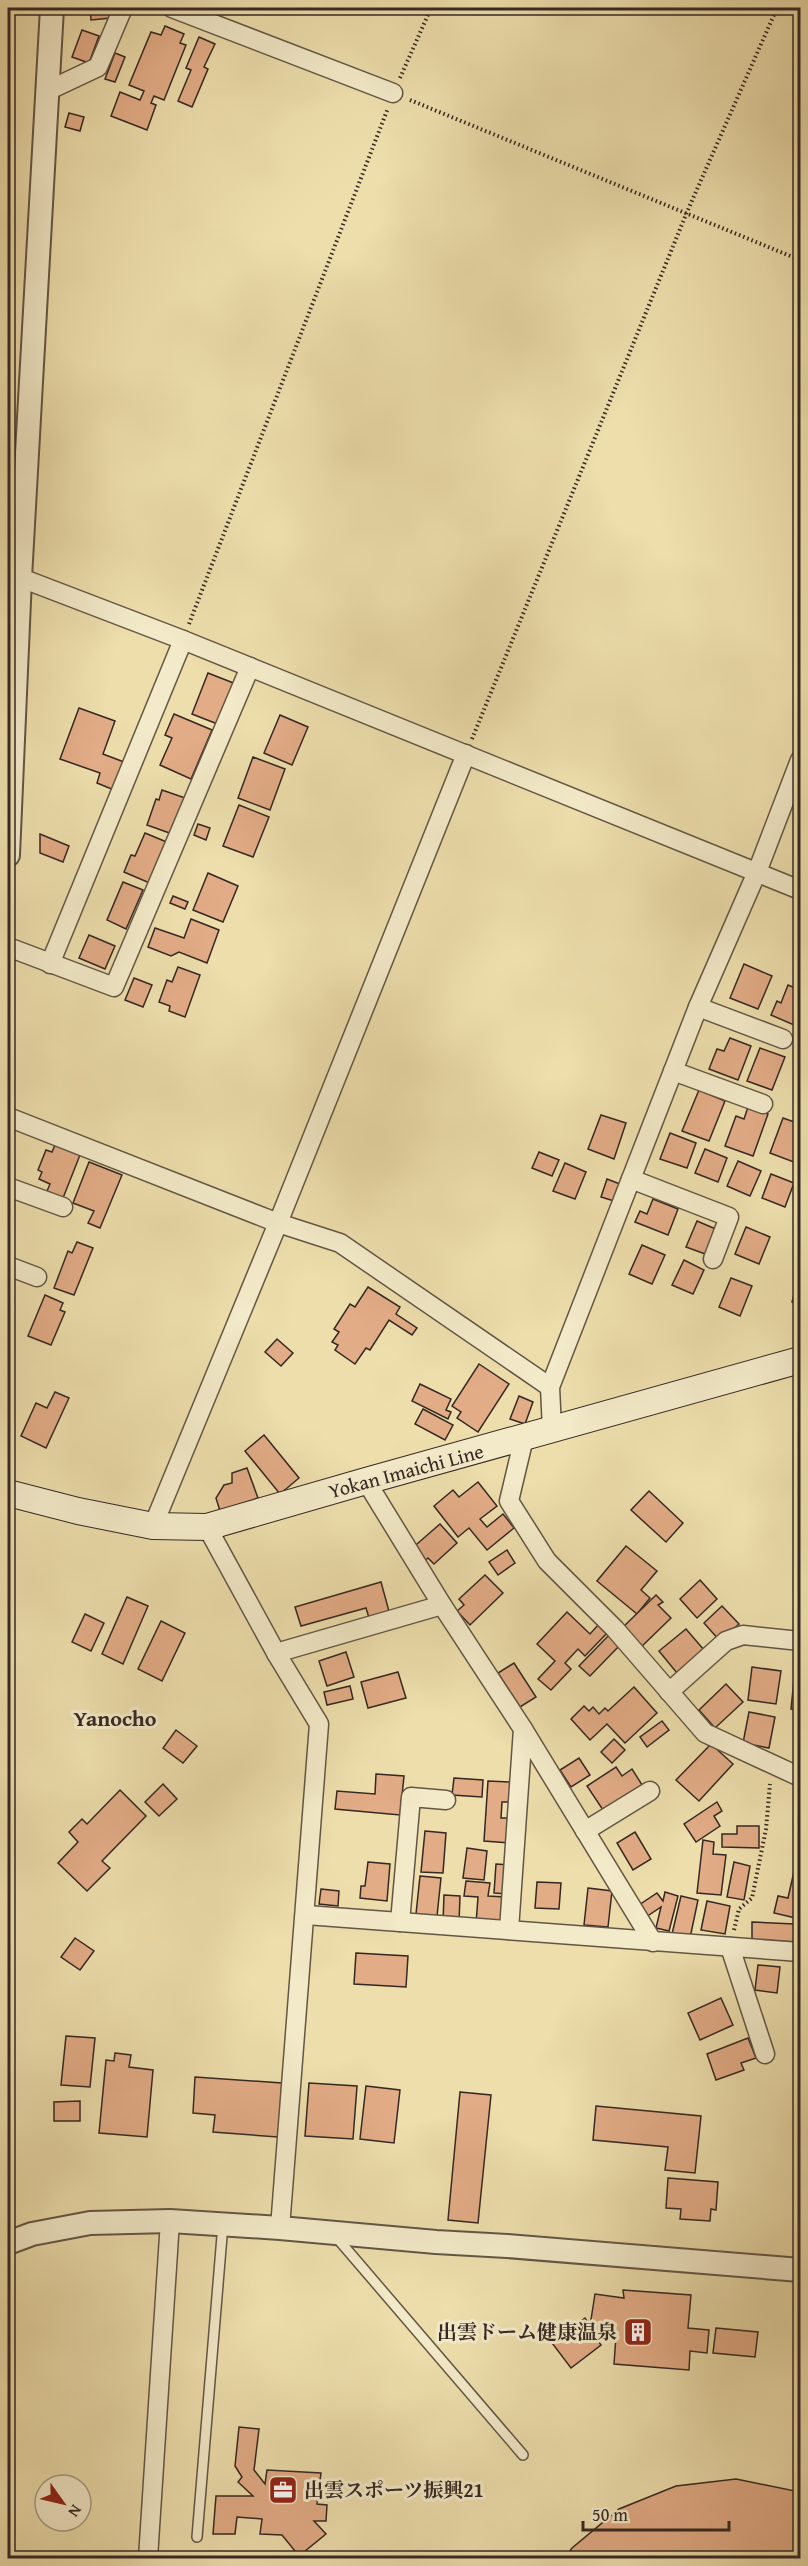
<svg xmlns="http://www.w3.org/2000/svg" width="808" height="2566" viewBox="0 0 808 2566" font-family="'Gentium Book Plus','Noto Serif JP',serif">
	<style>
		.building { fill: #e2ac86; stroke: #352823; stroke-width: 1.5 }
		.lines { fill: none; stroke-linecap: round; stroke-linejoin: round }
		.service-casing { stroke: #635645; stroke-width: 12 }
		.minor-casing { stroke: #635645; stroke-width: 21 }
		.tertiary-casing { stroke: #635645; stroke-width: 26 }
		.secondary-casing { stroke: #352823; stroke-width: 28 }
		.path { stroke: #352823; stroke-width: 4; stroke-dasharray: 1.5 3; stroke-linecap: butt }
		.service { stroke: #f3eac9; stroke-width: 9 }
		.minor { stroke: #f3eac9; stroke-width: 18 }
		.tertiary { stroke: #f3eac9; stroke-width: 22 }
		.secondary { stroke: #f3eac9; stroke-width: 26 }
		.labels { text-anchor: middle; stroke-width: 6; stroke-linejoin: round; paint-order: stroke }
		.street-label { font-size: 20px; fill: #352823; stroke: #f3eac9 }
		.poi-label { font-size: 20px; font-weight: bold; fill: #352823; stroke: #f3eac9; text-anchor: end }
		.quarter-label { font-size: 22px; font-weight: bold; fill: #352823; stroke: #f3eac9 }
	</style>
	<rect width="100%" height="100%" fill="#eddeac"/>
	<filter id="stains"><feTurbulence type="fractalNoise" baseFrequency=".00333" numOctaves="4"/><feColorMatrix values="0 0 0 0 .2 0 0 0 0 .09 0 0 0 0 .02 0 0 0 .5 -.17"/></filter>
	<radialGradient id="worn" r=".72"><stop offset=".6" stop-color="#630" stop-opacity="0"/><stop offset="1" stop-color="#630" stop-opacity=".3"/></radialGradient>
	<g class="building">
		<path d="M90,8h20l1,10 -20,2z"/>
		<path d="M165,26l19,8 -4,9 6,2 -22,55 -10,-4 -3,7 5,2 -9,25 -36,-14 9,-24 20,8 4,-9 -15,-6 22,-53 10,3z"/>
		<path d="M82,30l17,6 -10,27 -17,-6z"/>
		<path d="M199,37l16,7 -11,23 4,2 -16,38 -14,-6 13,-31 -5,-2z"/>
		<path d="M115,53l10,4 -10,25 -10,-3z"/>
		<path d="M69,113l15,4 -4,14 -15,-4z"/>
		<path d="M208,673l28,11 -16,41 -28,-11z"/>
		<path d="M79,708l36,13 -12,33 21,8 -10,28 -17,-7 3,-10 -40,-14z"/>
		<path d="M174,714l38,16 -21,49 -31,-14 12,-27 -7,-3z"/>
		<path d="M280,715l28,12 -16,38 -28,-12z"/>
		<path d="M253,757l32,12 -15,41 -32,-12z"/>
		<path d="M162,790l26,9 -13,36 -28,-10 9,-26 3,1z"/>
		<path d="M239,805l30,12 -16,40 -30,-11z"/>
		<path d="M198,824l12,4 -4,12 -12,-5z"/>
		<path d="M145,833l24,10 -17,41 -28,-12 7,-17 4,1z"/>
		<path d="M40,834l29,12 -6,16 -23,-9z"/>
		<path d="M208,873l30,13 -15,36 -30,-12z"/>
		<path d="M123,882l20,8 -17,39 -19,-9z"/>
		<path d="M173,896l15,6 -3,7 -15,-6z"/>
		<path d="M191,919l28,11 -12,33 -28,-11 -8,4 -23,-9 7,-19 29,10z"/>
		<path d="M89,935l26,11 -10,23 -26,-11z"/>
		<path d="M744,964l28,12 -14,33 -28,-11z"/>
		<path d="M178,967l22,8 -15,42 -16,-6 1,-5 -11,-4 8,-22 5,2z"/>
		<path d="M134,978l18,7 -9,22 -18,-7z"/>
		<path d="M788,985l12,5v19l-6,16 -23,-10 6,-14 4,2z"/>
		<path d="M730,1038l21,8 -13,34 -29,-11 8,-20 7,2z"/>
		<path d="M760,1048l25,9 -13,33 -25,-9z"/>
		<path d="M699,1090l26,11 -16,40 -27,-10z"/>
		<path d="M748,1107l20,7 -15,42 -28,-10 11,-30 8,3z"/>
		<path d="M601,1115l25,8 -12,36 -26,-10z"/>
		<path d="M783,1118l17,6 -1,40 -29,-11z"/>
		<path d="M670,1133l26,10 -9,25 -27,-9z"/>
		<path d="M55,1145l25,10 -17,43 -16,-7 3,-7 -11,-5 3,-7 -4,-2 8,-20 6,2z"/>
		<path d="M705,1149l22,9 -9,24 -23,-9z"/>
		<path d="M539,1152l20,8 -7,16 -20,-8z"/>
		<path d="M738,1161l23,10 -11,25 -23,-10z"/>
		<path d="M89,1162l33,13 -22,53 -12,-5 6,-12 -21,-8z"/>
		<path d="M565,1163l21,9 -11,27 -22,-8z"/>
		<path d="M771,1174l23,9 -9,24 -23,-9z"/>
		<path d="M607,1179l13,5 -6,17 -13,-4z"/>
		<path d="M653,1199l25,10 -10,26 -33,-13 5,-11 7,3z"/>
		<path d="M697,1221l21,9 -10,25 -22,-8z"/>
		<path d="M746,1227l24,10 -11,27 -24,-10z"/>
		<path d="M77,1242l16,6 -19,47 -20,-7 14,-37 4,2z"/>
		<path d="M642,1245l23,10 -13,29 -23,-10z"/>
		<path d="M684,1260l20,10 -11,24 -21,-9z"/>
		<path d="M800,1273v32l-8,-3z"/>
		<path d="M731,1278l21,8 -12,30 -21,-9z"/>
		<path d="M368,1287l32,20 -4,7 21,14 -5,7 -23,-15 -19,30 -4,-2 -11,16 -20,-14 3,-5 -6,-3 7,-10 -5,-3 16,-25 5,3z"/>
		<path d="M45,1295l18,8 -3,7 5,2 -14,33 -23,-9z"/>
		<path d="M277,1339l16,14 -12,13 -16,-14z"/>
		<path d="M479,1364l30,20 -31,48 -21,-14 4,-6 -9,-6z"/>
		<path d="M420,1384l31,15 -5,11 5,2 -3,7 -36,-18z"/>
		<path d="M55,1392l14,6 -23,50 -25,-12 15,-33 11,5z"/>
		<path d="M519,1396l14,6 -8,22 -15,-5z"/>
		<path d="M423,1409l30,16 -8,15 -30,-16z"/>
		<path d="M264,1435l35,43 -19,16 -35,-43z"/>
		<path d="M247,1468l11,30 -38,13 -4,-13 8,-13 8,-2v-10z"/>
		<path d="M478,1482l19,24 -17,13 7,8 16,-13 11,14 -27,22 -18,-22 -11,9 -24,-31 19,-16 6,7z"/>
		<path d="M649,1491l34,32 -17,19 -35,-32z"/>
		<path d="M440,1524l17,19 -23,21 -6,-6 -7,6 -12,-13z"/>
		<path d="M626,1546l31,25 -16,19 9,8 -13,16 -40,-33z"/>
		<path d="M507,1550l8,13 -17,12 -9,-13z"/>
		<path d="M485,1575l18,18 -33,32 -13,-14 7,-6 -5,-6z"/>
		<path d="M700,1580l17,19 -20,19 -17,-19z"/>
		<path d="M381,1582l9,33 -20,6 -4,-13 -65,18 -6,-19z"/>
		<path d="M656,1595l7,7 -5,3 13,13 -33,32 -19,-19z"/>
		<path d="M127,1597l21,9 -25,58 -21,-10z"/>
		<path d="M722,1606l17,18 -19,17 -16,-18z"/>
		<path d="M567,1612l23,22 9,-10 9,8 -23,24 -7,-7 -13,14 6,6 -20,21 -13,-11 17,-18 -18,-17z"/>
		<path d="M85,1614l19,9 -13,28 -19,-9z"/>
		<path d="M161,1621l24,12 -23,48 -24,-12z"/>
		<path d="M686,1629l18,21 -27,23 -18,-22z"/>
		<path d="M609,1635l11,10 -30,31 -11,-10z"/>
		<path d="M346,1652l8,25 -27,9 -8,-25z"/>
		<path d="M514,1663l22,34 -16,10 -22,-34z"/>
		<path d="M752,1667l29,4 -5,33 -28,-4z"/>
		<path d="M795,1670l5,1v39l-9,-1z"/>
		<path d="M398,1672l8,26 -38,10 -7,-26z"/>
		<path d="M726,1684l17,18 -28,26 -16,-18z"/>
		<path d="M350,1686l3,13 -26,6 -3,-13z"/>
		<path d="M634,1687l23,26 -32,30 -18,-19 -17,16 -19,-21 13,-13 5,5 4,-4 6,7 6,-6 3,3z"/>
		<path d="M749,1712l26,5 -6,31 -26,-5z"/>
		<path d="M662,1721l7,9 -22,17 -7,-10z"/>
		<path d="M176,1730l21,16 -14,17 -20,-15z"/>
		<path d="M614,1739l11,11 -13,13 -11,-11z"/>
		<path d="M711,1744l22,20 -34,37 -23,-21z"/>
		<path d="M579,1758l11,17 -19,12 -11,-17z"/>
		<path d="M616,1767l6,9 10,-7 12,19 -39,25 -18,-27z"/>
		<path d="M376,1774l28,2 -4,39 -65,-6 2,-18 38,3z"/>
		<path d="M454,1778l29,2 -1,17 -30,-2z"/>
		<path d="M488,1781l25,1 -2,20h-9l-1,16h11l-2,25 -26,-2z"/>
		<path d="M163,1784l14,15 -18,17 -14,-14z"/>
		<path d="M120,1790l26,26 -44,45 8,7 -23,23 -29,-28 20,-21 -9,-10 13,-13 5,5z"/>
		<path d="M717,1802l5,9 -8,5 6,10 -24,16 -12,-18z"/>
		<path d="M800,1809v26l-5,-1z"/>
		<path d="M737,1826h22v22l-37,-1v-13h15z"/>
		<path d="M425,1831l21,2 -3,40 -22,-1z"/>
		<path d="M635,1832l16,27 -18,11 -16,-27z"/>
		<path d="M703,1840l11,2 -1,12 13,1 -5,40 -24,-2z"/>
		<path d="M800,1845v74l-26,-6 4,-17 10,2z"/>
		<path d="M467,1848l20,3 -3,29 -21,-2z"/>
		<path d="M368,1862l22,2 -3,37 -27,-3 1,-12h4z"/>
		<path d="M734,1862l16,4 -6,34 -17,-3z"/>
		<path d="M496,1864l14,1 -3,29 -13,-1z"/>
		<path d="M420,1876l21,2 -4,38 -21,-2z"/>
		<path d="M466,1881l24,2 -2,13 18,1 -2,30 -28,-3 2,-27 -14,-1z"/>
		<path d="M537,1882l24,1 -2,26 -24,-1z"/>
		<path d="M588,1888l24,3 -4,36 -24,-2z"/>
		<path d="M321,1889l18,2 -1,15 -19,-2z"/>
		<path d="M665,1892l13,4 -9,35 -13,-3 5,-21 -15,10 -7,-12 18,-12 6,8z"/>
		<path d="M444,1895l16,1 -1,27 -16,-1z"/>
		<path d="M681,1896l17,4 -8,38 -18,-4z"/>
		<path d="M707,1901l23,5 -5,28 -24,-4z"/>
		<path d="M752,1922l42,2v18l-42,-2z"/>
		<path d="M75,1938l19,13 -14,19 -19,-13z"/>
		<path d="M356,1953l52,3 -2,31 -52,-3z"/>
		<path d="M758,1965l22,2 -3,26 -22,-3z"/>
		<path d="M721,1998l12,27 -33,15 -12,-27z"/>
		<path d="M66,2036l29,2 -5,49 -29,-2z"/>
		<path d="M748,2038l8,20 -15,5 3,7 -28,10 -9,-26z"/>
		<path d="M115,2053l16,2 -2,12 24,3 -6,67 -48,-4 7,-73 8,1z"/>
		<path d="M195,2077l87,6 -4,54 -65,-5 2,-17 -22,-2z"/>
		<path d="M309,2083l48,3 -4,53 -48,-3z"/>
		<path d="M366,2086l34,4 -6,53 -34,-4z"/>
		<path d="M460,2092l31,3 -13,128 -30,-3z"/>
		<path d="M80,2101v20h-26v-19z"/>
		<path d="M596,2106l105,10 -6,57 -30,-3 3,-23 -75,-7z"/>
		<path d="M799,2119h1v58l-5,-21z"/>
		<path d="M668,2178l50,4 -2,28 -5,-1 -1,12 -30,-2 1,-10 -15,-1z"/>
		<path d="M623,2290l68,5 -3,33 21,2 -2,23 -17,-2 -1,19 -75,-6 2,-28 -23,-2 8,11 -30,23 -19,-25 33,-25 5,8 5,-32 29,4z"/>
		<path d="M716,2328l42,4 -3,25 -42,-4z"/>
		<path d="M239,2427l20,2 -5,41 11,14 2,-14 54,3 -4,31 10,1 -1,16h-12l12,13 -27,22 -17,-21 -22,-1 2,-15 -25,-2 -2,17h-22l3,-38h37l-15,-14 4,-5 -7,-11z"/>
		<path d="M736,2479l64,13v66h-235l7,-10 47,-39 57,-23z"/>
	</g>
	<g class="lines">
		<g class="service-casing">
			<g id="service">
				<path d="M337,2238l186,217"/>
				<path d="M197,2537l26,-313"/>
			</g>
		</g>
		<g class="minor-casing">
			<g id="minor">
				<path d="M172,8l221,85"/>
				<path d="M47,91l51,-24 25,-59"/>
				<path d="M8,573l175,67 617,250"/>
				<path d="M8,947l106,40 136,-320"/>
				<path d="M50,964l133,-324"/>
				<path d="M698,1007l85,32"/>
				<path d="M673,1071l90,33"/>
				<path d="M8,1117l270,106 62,20 210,144"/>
				<path d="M631,1179l98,38 -16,42"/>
				<path d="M8,1187l55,20"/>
				<path d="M8,1266l29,11"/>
				<path d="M552,1430l-2,-43 148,-380 59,-135 43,-112"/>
				<path d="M524,1438l-15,63 38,60 68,68 90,104 95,44"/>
				<path d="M366,1481l76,124 81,124 130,213"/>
				<path d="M153,1526l125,-303 188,-469"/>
				<path d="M207,1527l69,126 43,71 -39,504"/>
				<path d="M276,1653l166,-48"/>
				<path d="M669,1692l57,-51 17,-6 57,6"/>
				<path d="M585,1831l65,-40"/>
				<path d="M306,1915l494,37"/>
				<path d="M400,1922l11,-125 35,3"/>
				<path d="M509,1930l14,-201"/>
				<path d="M730,1947l35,107"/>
				<path d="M148,2558l22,-337"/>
			</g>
		</g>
		<g class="tertiary-casing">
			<g id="tertiary">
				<path d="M8,855l12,-277 32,-570"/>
				<path d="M8,2243l24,-9 58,-11 80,-2 110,7 156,14 71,4 293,24"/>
			</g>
		</g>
		<g class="secondary-casing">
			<path id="secondary" d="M8,1493l70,18 75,15 54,1 159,-46 434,-121"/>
		</g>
		<g class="path">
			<path d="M400,78l31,-70"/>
			<path d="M410,100l390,160"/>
			<path d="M189,624l199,-516"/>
			<path d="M472,739l215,-527 90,-204"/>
			<path d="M734,1930l5,-21 13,-11 14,-69 4,-45"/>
		</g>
		<use href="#service" class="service"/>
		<use href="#minor" class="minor"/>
		<use href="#tertiary" class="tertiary"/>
		<use href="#secondary" class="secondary"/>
	</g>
	<defs>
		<g id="building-square" transform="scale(1.5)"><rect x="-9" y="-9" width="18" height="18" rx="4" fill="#8f2418" stroke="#f3eac9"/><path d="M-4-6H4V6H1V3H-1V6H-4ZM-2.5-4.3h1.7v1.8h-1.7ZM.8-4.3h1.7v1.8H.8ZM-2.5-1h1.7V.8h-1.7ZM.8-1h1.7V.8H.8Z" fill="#fff"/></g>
		<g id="office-square" transform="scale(1.5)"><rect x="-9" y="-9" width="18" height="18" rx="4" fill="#8f2418" stroke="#f3eac9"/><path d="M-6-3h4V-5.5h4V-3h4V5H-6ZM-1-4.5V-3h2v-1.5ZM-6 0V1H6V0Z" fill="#fff"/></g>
	</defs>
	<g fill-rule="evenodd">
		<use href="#building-square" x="638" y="2332"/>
		<use href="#office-square" x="283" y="2490"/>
	</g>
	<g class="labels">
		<g class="street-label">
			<text transform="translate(406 1471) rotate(-15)" y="7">Yokan Imaichi Line</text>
		</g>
		<g class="poi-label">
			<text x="617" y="2339">出雲ドーム健康温泉</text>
			<text x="304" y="2497" text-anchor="start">出雲スポーツ振興21</text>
		</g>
		<g class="quarter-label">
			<text x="115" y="1726">Yanocho</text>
		</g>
	</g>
	<rect width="808" height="2566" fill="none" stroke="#eddeac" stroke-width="30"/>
	<rect x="9" y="9" width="790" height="2548" fill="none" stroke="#352823" stroke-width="3"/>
	<rect x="15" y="15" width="778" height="2536" fill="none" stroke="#352823" stroke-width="1.5"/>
	<g transform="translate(63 2503) rotate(124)"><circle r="28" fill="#f3eac9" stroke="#a79c87" stroke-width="1.5"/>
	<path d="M0-4.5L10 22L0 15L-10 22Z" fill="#8f2418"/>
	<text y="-9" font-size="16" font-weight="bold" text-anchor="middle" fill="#352823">N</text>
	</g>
	<path d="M583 2521v9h146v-9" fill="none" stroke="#352823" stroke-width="3"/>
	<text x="592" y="2521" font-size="18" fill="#352823" stroke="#f3eac9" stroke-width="4.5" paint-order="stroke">50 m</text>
	<rect width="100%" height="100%" filter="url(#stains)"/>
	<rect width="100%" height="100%" fill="url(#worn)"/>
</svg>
